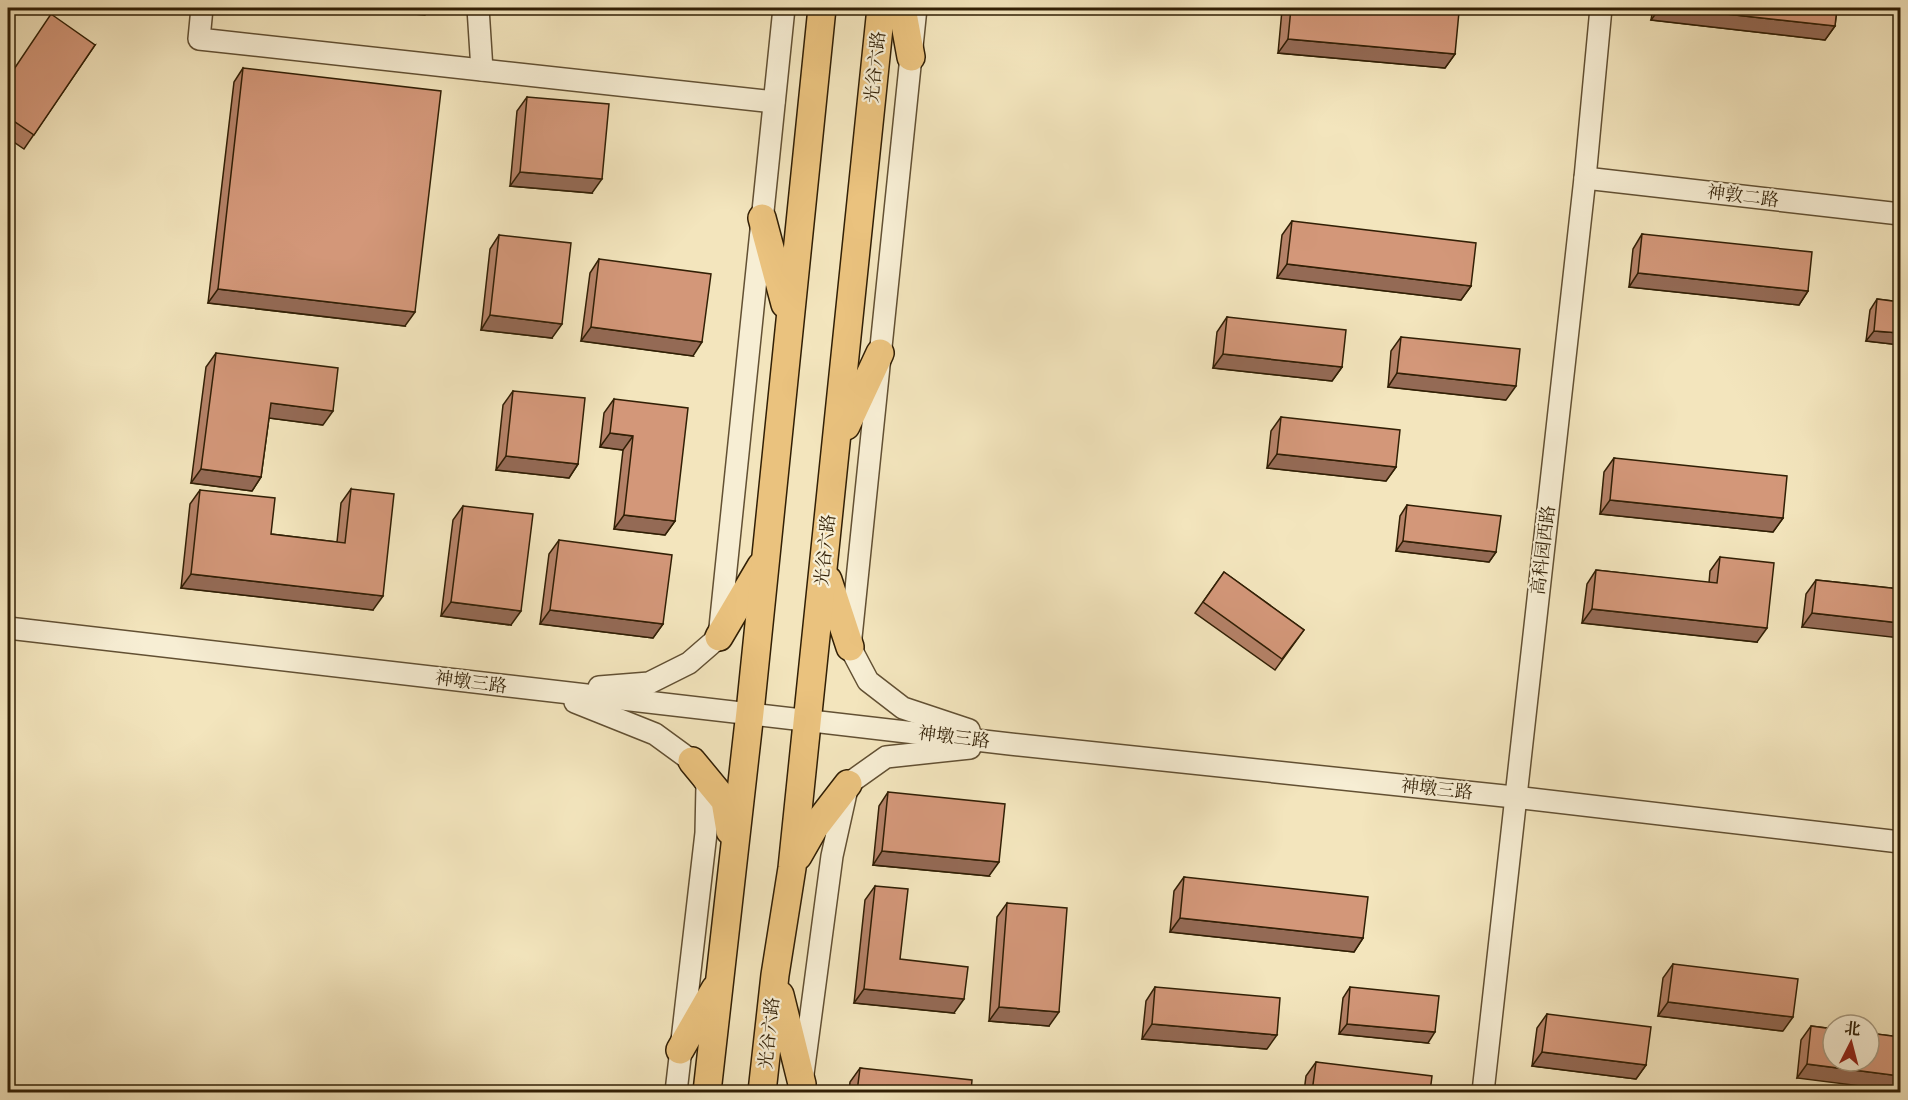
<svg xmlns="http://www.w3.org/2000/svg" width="1908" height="1100" viewBox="0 0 1908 1100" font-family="'Libre Caslon Text','Noto Serif SC',serif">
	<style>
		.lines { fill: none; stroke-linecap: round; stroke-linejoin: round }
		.minor-casing { stroke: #625033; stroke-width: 24 }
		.major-casing { stroke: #311f05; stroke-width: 30 }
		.minor { stroke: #f7eed4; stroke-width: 21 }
		.major { stroke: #eac27e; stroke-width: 27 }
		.wall { fill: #b58268; stroke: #311f05; stroke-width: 1.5 }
		.shaded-wall { fill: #946a55; stroke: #311f05; stroke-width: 1.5 }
		.building { fill: #d39779; stroke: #311f05; stroke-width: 1.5 }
		.labels { text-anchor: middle; stroke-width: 4.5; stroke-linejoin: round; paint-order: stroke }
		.street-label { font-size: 18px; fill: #311f05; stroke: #f7eed4 }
	</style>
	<rect width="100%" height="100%" fill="#f3e5bd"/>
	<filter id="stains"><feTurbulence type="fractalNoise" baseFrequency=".00333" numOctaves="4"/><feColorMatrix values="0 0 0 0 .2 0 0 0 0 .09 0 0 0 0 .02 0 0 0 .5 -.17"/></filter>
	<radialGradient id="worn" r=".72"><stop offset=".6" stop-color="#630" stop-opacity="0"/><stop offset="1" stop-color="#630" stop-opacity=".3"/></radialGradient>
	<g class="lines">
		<g class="minor-casing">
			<g id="minor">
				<path d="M202,8l-3,31 575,63"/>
				<path d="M478,8l4,62"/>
				<path d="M916,8l-66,639 18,34 35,27 66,22"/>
				<path d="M1585,178l315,36"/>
				<path d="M8,628l1002,116 504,53 386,45"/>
				<path d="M599,687l50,-4 40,-20 30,-26 65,-629"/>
				<path d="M575,702l80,32 37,27 15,24 -1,48 -30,259"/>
				<path d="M803,1074l29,-218 16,-72 38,-27 84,-9"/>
				<path d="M1483,1092l102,-914 16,-170"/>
			</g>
		</g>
		<g class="major-casing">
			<g id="major">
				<path d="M902,8l9,49"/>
				<path d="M762,218l23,86"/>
				<path d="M846,426l34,-73"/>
				<path d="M828,580l22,67"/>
				<path d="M719,637l42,-71"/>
				<path d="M692,761l33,40 5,30"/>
				<path d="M798,856l16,-28 34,-44"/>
				<path d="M780,995l22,89"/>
				<path d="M680,1050l35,-61"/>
				<path d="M707,1092l43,-380 72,-704"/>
				<path d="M762,1092l13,-117 17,-107 89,-860"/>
			</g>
		</g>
		<use href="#minor" class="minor"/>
		<use href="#major" class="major"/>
	</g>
	<g class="wall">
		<path d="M1284,8h130l41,46 -10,14 -167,-15 4,-43z"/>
		<path d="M1653,8h184l-2,18 -10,14 -174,-20z"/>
		<path d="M95,45l-71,104 -16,-11v-61z"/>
		<path d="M243,68l162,258 -197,-23 26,-221z"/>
		<path d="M527,97l65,96 -82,-7 7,-75z"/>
		<path d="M1292,221l179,65 -10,14 -184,-22 5,-43z"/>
		<path d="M1642,234l166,57 -9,14 -170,-18 4,-38z"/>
		<path d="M499,235l53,103 -71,-8 9,-81z"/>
		<path d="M599,259l94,97 -112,-15 9,-68z"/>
		<path d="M1877,299l23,3v43l-34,-4 4,-31z"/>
		<path d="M1227,317l115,50 -10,14 -119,-13 4,-36z"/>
		<path d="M1401,337l105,63 -118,-13 3,-36z"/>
		<path d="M216,353l107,72 -54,-7 -8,59 -9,14 -61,-8 15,-116z"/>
		<path d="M513,391l65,73 -9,14 -73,-8 7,-65z"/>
		<path d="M614,399l61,122 -10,14 -51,-6 9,-79 -23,-3 4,-34z"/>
		<path d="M1281,417l115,50 -10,14 -119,-13 4,-37z"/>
		<path d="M1614,458l169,60 -10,14 -173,-18 4,-42z"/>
		<path d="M351,489l22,121 -192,-22 9,-84 10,-14 71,44 66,8 4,-39z"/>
		<path d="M1407,505l89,47 -7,10 -93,-11 4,-35z"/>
		<path d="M463,506l48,119 -70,-9 12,-96z"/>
		<path d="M559,540l104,84 -10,14 -113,-14 9,-70z"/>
		<path d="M1720,557l37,85 -175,-19 5,-39 9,-14 113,13 1,-12z"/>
		<path d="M1224,572l80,58 -29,40 -80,-57z"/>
		<path d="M1816,580l84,9 -98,38 4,-33z"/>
		<path d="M888,792l101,84 -116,-11 6,-59z"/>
		<path d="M1184,877l179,61 -9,14 -184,-20 4,-41z"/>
		<path d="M875,886l25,73 54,54 -100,-10 11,-103z"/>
		<path d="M1007,903l42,123 -60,-5 8,-104z"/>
		<path d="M1673,964l110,67 -125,-15 5,-38z"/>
		<path d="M1155,987l112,62 -125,-10 4,-38z"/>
		<path d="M1350,987l78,56 -89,-9 4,-36z"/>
		<path d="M1547,1014l99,51 -10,14 -104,-13 5,-38z"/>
		<path d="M1811,1026l89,11 -103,41 4,-38z"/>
		<path d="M1316,1062l114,30h-126l2,-16z"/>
		<path d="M860,1068l111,24h-122l1,-10z"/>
	</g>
	<g class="shaded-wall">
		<path d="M343,8h87l-5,7z"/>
		<path d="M1660,8h12l163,18 -10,14 -174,-20z"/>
		<path d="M1288,39l167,15 -10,14 -167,-15z"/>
		<path d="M520,172l82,7 -10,14 -82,-7z"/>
		<path d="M1287,264l184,22 -10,14 -184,-22z"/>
		<path d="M1638,273l170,18 -9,14 -170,-18z"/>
		<path d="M218,289l197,23 -10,14 -197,-23z"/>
		<path d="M490,315l72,9 -10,14 -71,-8z"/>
		<path d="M591,327l111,15 -9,14 -112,-15z"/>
		<path d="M1874,331l26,2v12l-34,-4z"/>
		<path d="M1223,354l119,13 -10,14 -119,-13z"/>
		<path d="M1397,373l119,13 -10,14 -118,-13z"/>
		<path d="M271,403l62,8 -10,14 -62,-8z"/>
		<path d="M610,433l23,3 -10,14 -23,-3z"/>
		<path d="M1277,454l119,13 -10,14 -119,-13z"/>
		<path d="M506,456l72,8 -9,14 -73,-8z"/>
		<path d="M201,469l60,8 -9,14 -61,-8z"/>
		<path d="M1610,500l173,18 -10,14 -173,-18z"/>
		<path d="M624,515l51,6 -10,14 -51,-6z"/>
		<path d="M1403,541l93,11 -7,10 -93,-11z"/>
		<path d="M191,574l192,22 -10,14 -192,-22z"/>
		<path d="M451,602l70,9 -10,14 -70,-9z"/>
		<path d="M1592,609l175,19 -10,14 -175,-19z"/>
		<path d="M550,610l113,14 -10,14 -113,-14z"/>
		<path d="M1812,613l88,10v15l-98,-11z"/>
		<path d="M882,851l117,11 -10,14 -116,-11z"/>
		<path d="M1180,918l183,20 -9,14 -184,-20z"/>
		<path d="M864,989l100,10 -10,14 -100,-10z"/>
		<path d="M1668,1002l125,15 -10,14 -125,-15z"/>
		<path d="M999,1007l60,5 -10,14 -60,-5z"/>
		<path d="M1152,1024l125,11 -10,14 -125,-10z"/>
		<path d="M1347,1024l88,8 -7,11 -89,-9z"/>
		<path d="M1542,1052l104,13 -10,14 -104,-13z"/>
		<path d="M1807,1064l93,12v15l-103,-13z"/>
	</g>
	<g class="building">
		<path d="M1291,8h123l45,4 -4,42 -167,-15z"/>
		<path d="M1672,8h165l-2,18z"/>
		<path d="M51,14l44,31 -61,90 -26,-18v-39z"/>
		<path d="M243,68l198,23 -26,221 -197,-23z"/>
		<path d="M527,97l82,7 -7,75 -82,-7z"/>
		<path d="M1292,221l184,22 -5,43 -184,-22z"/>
		<path d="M1642,234l170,18 -4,39 -170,-18z"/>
		<path d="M499,235l72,8 -9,81 -72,-9z"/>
		<path d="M599,259l112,15 -9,68 -111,-15z"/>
		<path d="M1877,299l23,3v31l-26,-2z"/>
		<path d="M1227,317l119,13 -4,37 -119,-13z"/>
		<path d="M1401,337l119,12 -4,37 -119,-13z"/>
		<path d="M216,353l122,15 -5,43 -62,-8 -10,74 -60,-8z"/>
		<path d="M513,391l72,7 -7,66 -72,-8z"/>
		<path d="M614,399l74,9 -13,113 -51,-6 9,-79 -23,-3z"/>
		<path d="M1281,417l119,13 -4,37 -119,-13z"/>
		<path d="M1614,458l173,18 -4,42 -173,-18z"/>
		<path d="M351,489l43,5 -11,102 -192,-22 9,-84 75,8 -4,36 74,9z"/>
		<path d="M1407,505l94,11 -5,36 -93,-11z"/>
		<path d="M463,506l70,8 -12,97 -70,-9z"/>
		<path d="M559,540l113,15 -9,69 -113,-14z"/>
		<path d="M1720,557l54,6 -7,65 -175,-19 4,-39 121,13z"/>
		<path d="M1224,572l80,58 -22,29 -79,-57z"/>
		<path d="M1816,580l84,9v34l-88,-10z"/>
		<path d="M888,792l117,12 -6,58 -117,-11z"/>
		<path d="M1184,877l184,20 -5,41 -183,-20z"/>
		<path d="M875,886l33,3 -8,70 68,8 -4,32 -100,-10z"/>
		<path d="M1007,903l60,5 -8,104 -60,-5z"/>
		<path d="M1673,964l125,15 -5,38 -125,-15z"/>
		<path d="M1155,987l125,11 -3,37 -125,-11z"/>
		<path d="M1350,987l89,9 -4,36 -88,-8z"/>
		<path d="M1547,1014l104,13 -5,38 -104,-13z"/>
		<path d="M1811,1026l22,3v32h36v-28l31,4v39l-93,-12z"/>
		<path d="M1316,1062l116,14 -2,16h-118z"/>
		<path d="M860,1068l112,12 -1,12h-114z"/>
	</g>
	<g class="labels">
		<g class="street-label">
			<text transform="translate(875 67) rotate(-84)" y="6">光谷六路</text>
			<text transform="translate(1743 196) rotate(7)" y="6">神敦二路</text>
			<text transform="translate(825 550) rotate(-84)" y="6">光谷六路</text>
			<text transform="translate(1543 550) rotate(-83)" y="6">高科园西路</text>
			<text transform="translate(471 682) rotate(7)" y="6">神墩三路</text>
			<text transform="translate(954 737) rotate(7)" y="6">神墩三路</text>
			<text transform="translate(1437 789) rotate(6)" y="6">神墩三路</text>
			<text transform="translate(769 1033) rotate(-84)" y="6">光谷六路</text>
		</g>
	</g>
	<rect width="1908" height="1100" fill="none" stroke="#f3e5bd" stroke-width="30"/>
	<rect x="9" y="9" width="1890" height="1082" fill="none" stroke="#311f05" stroke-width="3"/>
	<rect x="15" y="15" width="1878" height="1070" fill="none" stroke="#311f05" stroke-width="1.5"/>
	<g transform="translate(1851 1043) rotate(6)"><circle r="28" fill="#f7eed4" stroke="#a89b81" stroke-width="1.5"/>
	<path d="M0-4.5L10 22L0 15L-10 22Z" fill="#8f2418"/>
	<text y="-9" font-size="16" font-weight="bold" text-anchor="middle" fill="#311f05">北</text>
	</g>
	<rect width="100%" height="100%" filter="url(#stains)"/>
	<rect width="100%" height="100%" fill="url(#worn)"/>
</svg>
